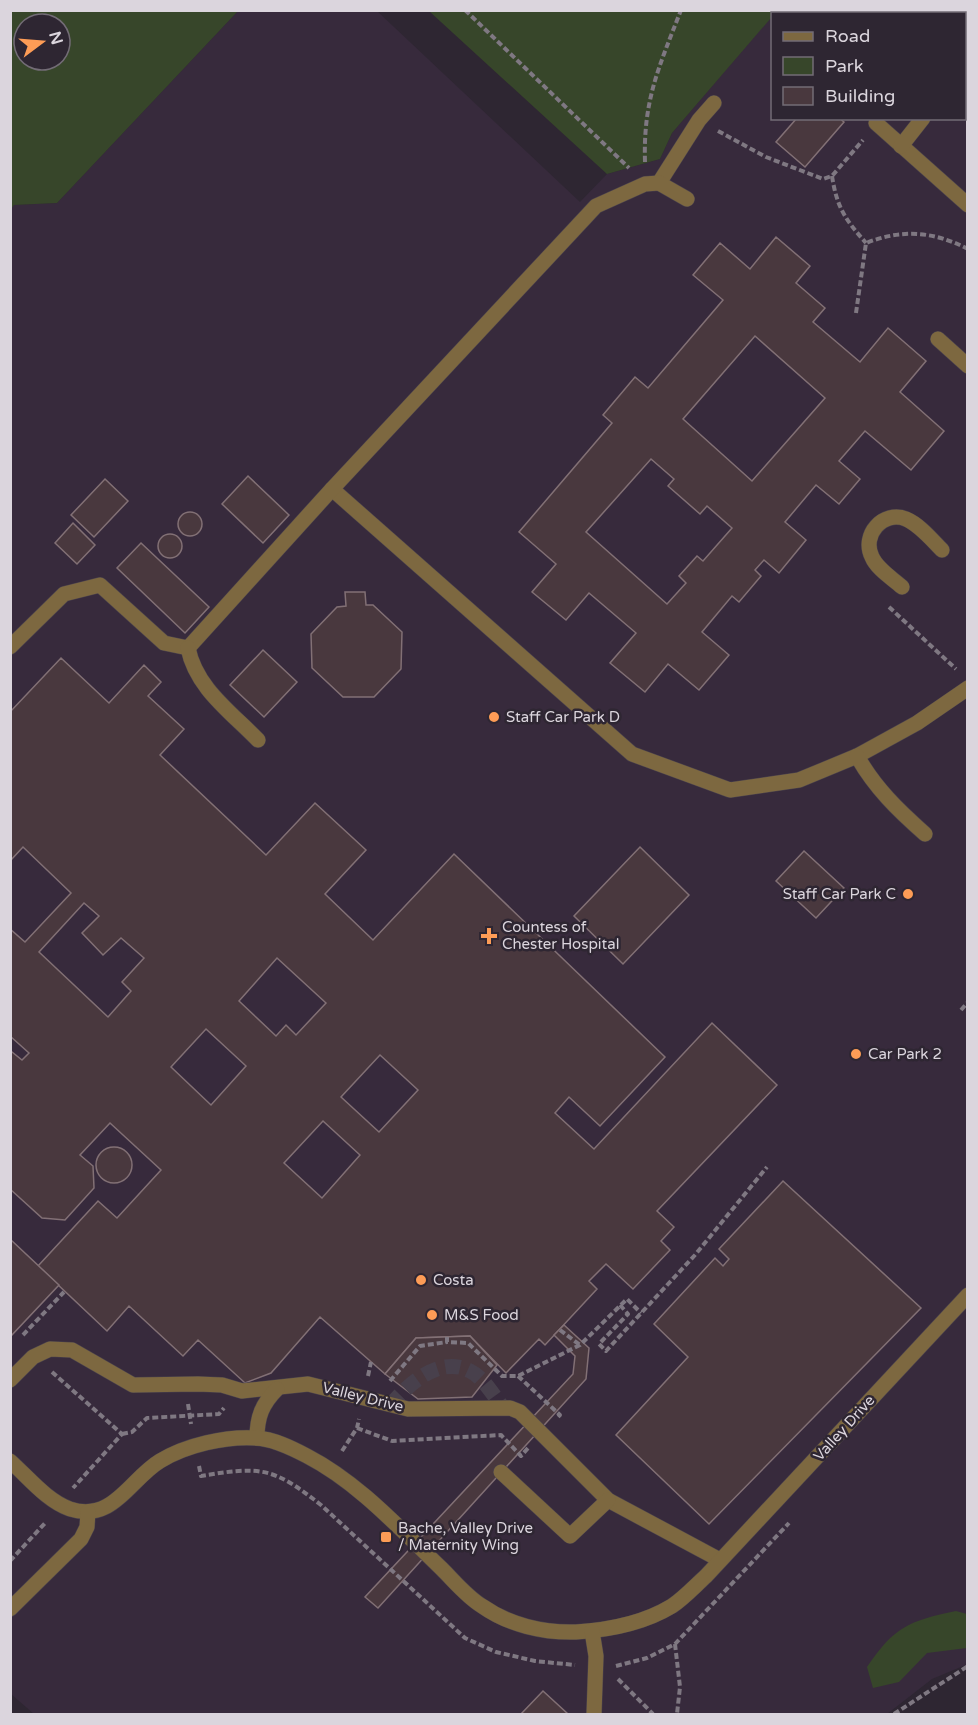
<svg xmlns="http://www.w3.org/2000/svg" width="978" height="1725" viewBox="0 0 978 1725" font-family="'Varela Round',sans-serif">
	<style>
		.built { fill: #372a3c }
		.green { fill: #37462a; fill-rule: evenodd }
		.building { fill: #49383e; stroke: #827075; stroke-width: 1.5; fill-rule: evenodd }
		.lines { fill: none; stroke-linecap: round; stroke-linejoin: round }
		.minor-tunnel { stroke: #48404c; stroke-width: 15; stroke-dasharray: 15 8; stroke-linecap: butt }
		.minor-casing { stroke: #4a424d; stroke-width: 16 }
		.path { stroke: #7f7882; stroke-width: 4; stroke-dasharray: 6 3; stroke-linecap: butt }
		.minor { stroke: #7d6840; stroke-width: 15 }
		.poi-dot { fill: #fd9c56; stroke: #2e2632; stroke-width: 2 }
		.labels { text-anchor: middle; stroke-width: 5; stroke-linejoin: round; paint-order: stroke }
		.poi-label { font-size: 15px; fill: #dbd5dd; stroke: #2e2632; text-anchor: start }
		.street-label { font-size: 15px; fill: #dbd5dd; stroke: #2e2632 }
	</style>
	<rect width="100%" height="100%" fill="#2e2632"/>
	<path class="built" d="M777,10l190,1 1,1653 -36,15 -45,35h-853l-23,-20 -1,-1485 4,-4 43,-2 181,-192h139l203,191 27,-28 53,-15 12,-26 100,-117v102h192v-104l-190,-1z"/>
	<g class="green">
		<path d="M11,10h227v1l-181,192 -43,2 -3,4zM24,24h36v36h-36z"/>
		<path d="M429,11h348l-105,122 -12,26 -53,15z"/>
		<path d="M956,1611l11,3v34l-40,5 -28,29 -26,6 -6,-21c28,-41 42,-46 89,-56z"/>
	</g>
	<g class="building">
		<path d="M845,10h62l-3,4h-62z"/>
		<path d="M921,10h45l2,21 -4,3v-20h-39z"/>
		<path d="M797,118h42l5,4 -39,45 -29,-25z"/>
		<path d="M776,237l34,29 -14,17 29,25 -12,14 47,40 28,-34 38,33 -26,31 44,39 -33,39 -46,-39 -26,30 21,18 -21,25 -23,-19 -31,37 21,18 -27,33 -15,-13 -9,10 6,6 -22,26 -7,-6 -30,36 27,23 -30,35 -31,-26 -23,28 -35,-29 26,-30 -47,-40 -23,27 -34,-28 24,-28 -37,-32 93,-109 -9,-8 32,-38 13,11 75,-88 -30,-25 27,-32 30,26zM755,336l70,62 -73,83 -69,-62zM651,459l23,20 -6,7 32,28 7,-8 25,22 -29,33 -6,-5 -18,20 7,7 -19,21 -81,-72z"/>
		<path d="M248,476l41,39 -26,28 -41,-39z"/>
		<path d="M105,479l23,22 -34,36 -23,-22z"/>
		<circle cx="190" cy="524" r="12"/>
		<path d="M73,523l22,22 -18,19 -22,-21z"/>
		<circle cx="170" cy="546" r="12"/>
		<path d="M141,543l68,64 -24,26 -68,-65z"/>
		<path d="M345,592h20l1,13h7l29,27 -1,37 -27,28h-31l-31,-29 -1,-34 26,-27 9,-1z"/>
		<path d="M263,650l34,32 -33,35 -34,-32z"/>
		<path d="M61,658l48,45 35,-38 17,17 -13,14 36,33 -24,26 106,100 49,-52 51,47 -41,44 48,46 81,-86 211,203 -65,69 -31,-29 -14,16 39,36 118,-126 65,62 -120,126 17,16 -13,14 9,9 -37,39 -27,-25 -17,17 8,8 -52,56 -6,-6 -33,34 -36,-37 -54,2 -31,36 -65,-57 -49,56 -26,10 -47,-43 -15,16 -54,-50 -22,25 -69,-65 60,-65 19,17 44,-48 -51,-47 -30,32 13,11 1,22 -29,32 -23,-2 -32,-29v-135l2,-2 10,8 7,-7 -19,-17v-107l15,13 46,-49 -48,-46 -13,14v-149zM84,903l15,13 -17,17 21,22 18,-17 23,20 -22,24 9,9 -23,26 -69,-65zM277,958l49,45 -30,32 -10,-10 -10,11 -37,-35zM206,1029l40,37 -35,39 -40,-38zM380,1055l38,35 -39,42 -38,-35zM323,1121l37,34 -38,43 -38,-35z"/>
		<path d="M640,847l49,48 -66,69 -49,-48z"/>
		<path d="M804,851l40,37 -28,30 -40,-37z"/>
		<circle cx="114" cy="1165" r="18"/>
		<path d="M783,1181l138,127 -212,216 -93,-89 72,-78 -34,-33 61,-66 8,8 6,-7 -10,-10z"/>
		<path d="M10,1239l49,46 -49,52z"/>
		<path d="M564,1325l25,23 -3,31 -208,229 -13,-11 208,-223 2,-18 -21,-21z"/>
		<path d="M470,1336l27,29 -25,32 -54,2 -33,-25 31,-36z"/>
		<path d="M543,1691l25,23h-47z"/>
	</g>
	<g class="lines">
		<path class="minor-tunnel" d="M390,1406c18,-22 50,-51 80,-35 13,6 23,24 32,35"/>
		<g class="minor-casing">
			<g id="minor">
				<path d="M964,67l4,-4"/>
				<path d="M876,123l92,82"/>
				<path d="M901,146l22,-28"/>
				<path d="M659,183l40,-63 15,-17"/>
				<path d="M938,339l30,27"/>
				<path d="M332,489l300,265 98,36 69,-10 58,-24 60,-33 51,-35"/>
				<path d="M902,587c-10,-9 -25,-18 -30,-30 -11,-22 11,-47 34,-38 14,6 26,21 36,31"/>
				<path d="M10,647l54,-53 36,-9 64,58 24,5 144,-159 264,-283 49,-22 14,-1 28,16"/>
				<path d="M188,648c8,40 43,64 70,92"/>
				<path d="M857,756c18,32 41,54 68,78"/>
				<path d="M10,1380l23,-23 17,-8 22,1 61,35 65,-1 24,1 20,6 66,-7 100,25 102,-1 10,4 88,88 112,60"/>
				<path d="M257,1438c0,-21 5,-34 20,-49"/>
				<path d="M10,1461c18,16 37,40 60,48 43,14 60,-30 90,-48 26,-16 66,-25 96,-23 18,1 36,10 51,18 52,27 93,73 135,113 12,12 25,28 40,37 27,19 61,27 94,26 33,-2 68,-9 96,-26 12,-8 23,-20 34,-30l262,-281"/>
				<path d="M501,1472l69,64 38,-36"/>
				<path d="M10,1609l71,-70 6,-12 1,-15"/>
				<path d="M592,1631l4,25 -2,58"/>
			</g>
		</g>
		<g class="path">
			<path d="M338,10v1"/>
			<path d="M465,10l164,158"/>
			<path d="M718,131l48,26 57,22 9,-3 31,-36"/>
			<path d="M645,162c-2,-62 14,-95 36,-152"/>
			<path d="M832,176c5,32 13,43 34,67"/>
			<path d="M856,313l10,-70c36,-14 67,-12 102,6"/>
			<path d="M889,607l67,62"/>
			<path d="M961,1010l7,-8"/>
			<path d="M620,1305l8,9 -29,30 7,7 89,-96 72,-88"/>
			<path d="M560,1330l20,15"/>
			<path d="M23,1335l41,-43"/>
			<path d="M447,1337v5l21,1 34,33h16l62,-31 47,-46 14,14"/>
			<path d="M52,1372l70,62 -49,54"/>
			<path d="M368,1376l3,-14"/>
			<path d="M518,1376l42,39 -4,4"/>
			<path d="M390,1381l30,-35 27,-4"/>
			<path d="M188,1404l3,20"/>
			<path d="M357,1428l35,13 109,-6 20,21 7,-8"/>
			<path d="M122,1434l10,-2 15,-14 72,-4 5,-6"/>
			<path d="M342,1451l15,-23 2,-9"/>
			<path d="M199,1466l2,10c60,-10 72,-9 120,29l144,133 31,14 39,9 40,4"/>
			<path d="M10,1561l36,-39"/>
			<path d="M675,1644l5,43 -3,27"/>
			<path d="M616,1666l31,-8 28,-14 114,-121"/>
			<path d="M618,1679l35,35"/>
			<path d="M894,1714l74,-48"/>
		</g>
		<use href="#minor" class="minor"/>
	</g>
	<g class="poi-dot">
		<circle cx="494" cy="717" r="6"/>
		<circle cx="908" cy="894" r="6"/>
		<path d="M486 927h6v6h6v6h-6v6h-6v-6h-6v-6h6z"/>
		<circle cx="856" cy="1054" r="6"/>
		<circle cx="421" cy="1280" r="6"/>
		<circle cx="432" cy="1315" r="6"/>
		<rect x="380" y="1531" width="12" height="12" rx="3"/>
	</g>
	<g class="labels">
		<g class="poi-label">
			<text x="506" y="722">Staff Car Park D</text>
			<text x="896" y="899" text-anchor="end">Staff Car Park C</text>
			<text x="502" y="932">Countess of<tspan x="502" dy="17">Chester Hospital</tspan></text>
			<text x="868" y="1059">Car Park 2</text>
			<text x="433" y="1285">Costa</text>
			<text x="444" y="1320">M&amp;S Food</text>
			<text x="398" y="1533">Bache, Valley Drive<tspan x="398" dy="17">/ Maternity Wing</tspan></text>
		</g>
		<g class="street-label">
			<text transform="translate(363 1397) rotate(14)" y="5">Valley Drive</text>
			<text transform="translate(844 1428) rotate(-48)" y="5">Valley Drive</text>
		</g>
	</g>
	<rect width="978" height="1725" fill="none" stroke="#dbd5dd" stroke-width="24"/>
	<rect x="771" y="12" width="195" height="108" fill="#2e2632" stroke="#736c76" stroke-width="1.5"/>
	<rect x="783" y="32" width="30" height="9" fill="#7d6840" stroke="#736c76" stroke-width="1.5"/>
	<text x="825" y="42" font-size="18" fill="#dbd5dd">Road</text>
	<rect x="783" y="57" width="30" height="18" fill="#37462a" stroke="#736c76" stroke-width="1.5"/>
	<text x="825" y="72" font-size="18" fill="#dbd5dd">Park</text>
	<rect x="783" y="87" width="30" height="18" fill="#49383e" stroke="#736c76" stroke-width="1.5"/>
	<text x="825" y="102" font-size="18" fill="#dbd5dd">Building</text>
	<g transform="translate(42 42) rotate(74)"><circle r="28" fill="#2e2632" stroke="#736c76" stroke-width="1.5"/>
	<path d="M0-4.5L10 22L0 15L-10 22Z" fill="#fd9c56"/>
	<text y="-9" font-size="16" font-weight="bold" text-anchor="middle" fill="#dbd5dd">N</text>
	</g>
</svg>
